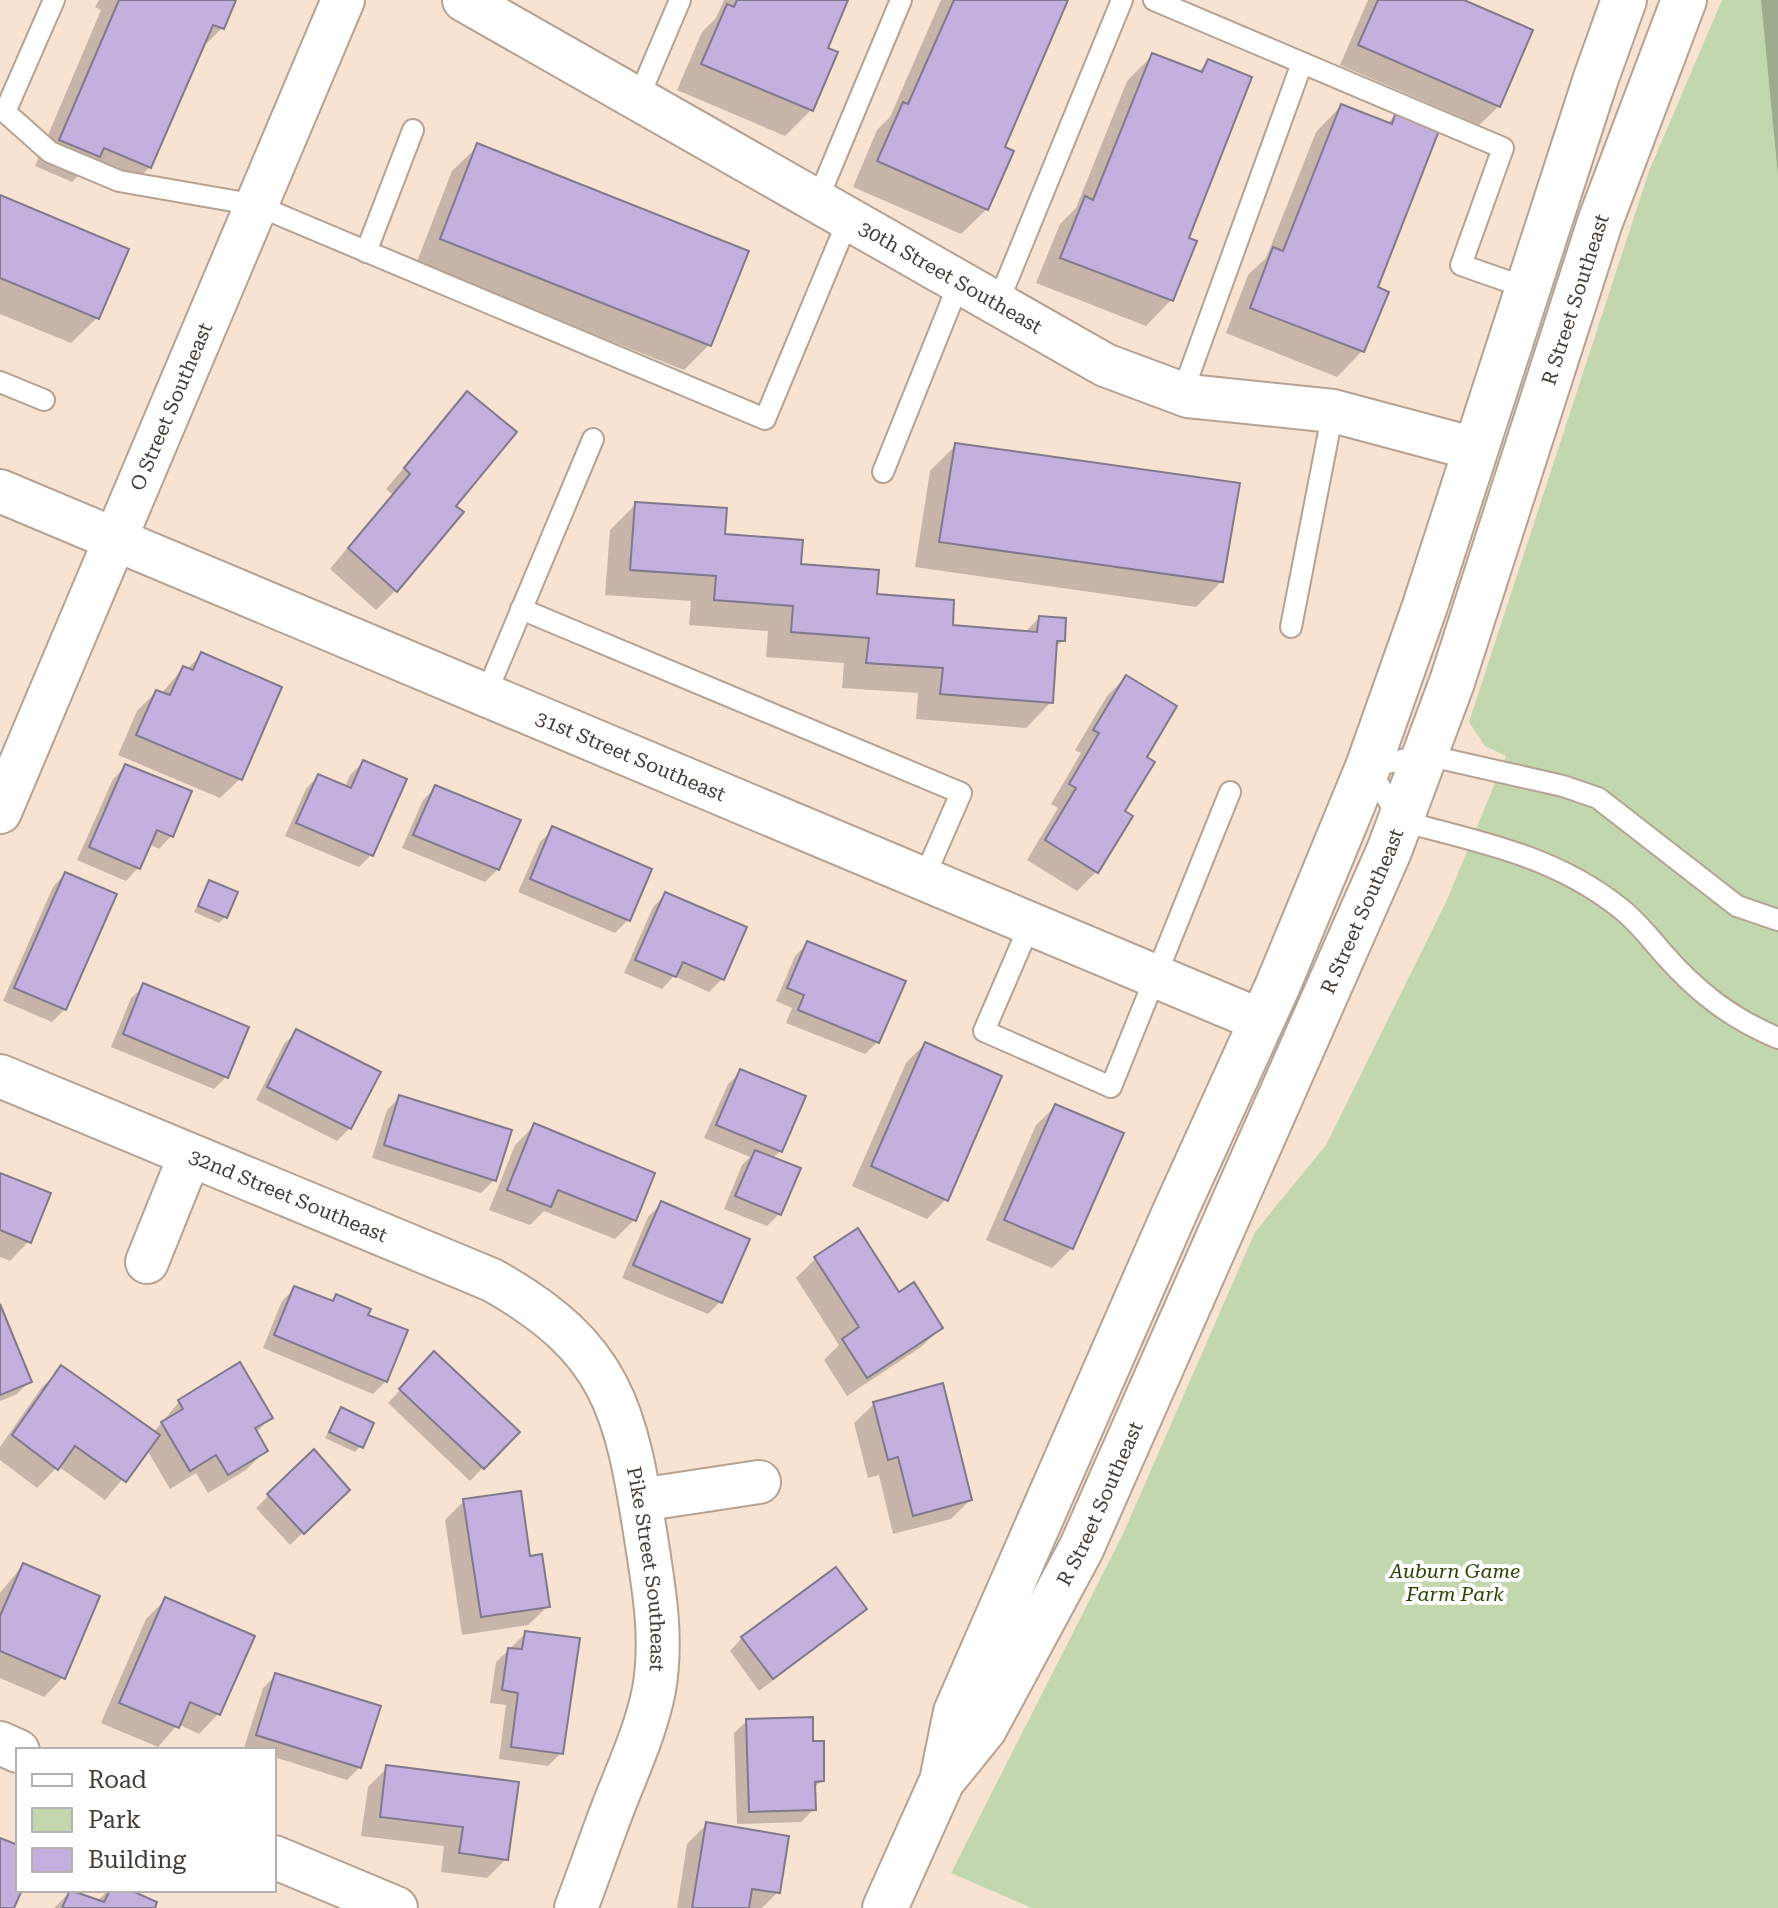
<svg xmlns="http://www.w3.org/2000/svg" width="1778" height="1908" viewBox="0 0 1778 1908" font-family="'Roboto Serif',serif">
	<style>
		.green { fill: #c3d7af }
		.shadow { fill: #0003 }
		.building { fill: #c3b0de; stroke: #80788d; stroke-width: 2 }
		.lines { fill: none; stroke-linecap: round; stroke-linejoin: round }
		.service-casing { stroke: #b5a292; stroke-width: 24 }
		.minor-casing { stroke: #b5a292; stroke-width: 46 }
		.tertiary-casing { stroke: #b5a292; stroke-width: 48 }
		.service { stroke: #fff; stroke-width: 20 }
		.minor { stroke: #fff; stroke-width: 42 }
		.tertiary { stroke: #fff; stroke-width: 44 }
		.labels { text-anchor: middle; stroke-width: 8; stroke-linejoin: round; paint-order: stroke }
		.street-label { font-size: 20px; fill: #433b34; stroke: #fff }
		.park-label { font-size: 20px; font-style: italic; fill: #2a4400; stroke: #fff }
	</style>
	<rect width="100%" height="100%" fill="#f8e3d2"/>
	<path class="green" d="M1722,0h56v1908h-746l-81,-35 172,-339 132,-302 71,-87 121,-245 59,-144 -21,-10 -16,-24 180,-551z"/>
	<g class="shadow">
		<path d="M99,0h135l-12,28 -21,21 -51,118 -26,25 -44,-18 -8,8 -37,-16 66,-156 -6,-3z"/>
		<path d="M724,0h122l-21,49 -14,61 -26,26 -108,-46 25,-58 14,-14z"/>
		<path d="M941,0h124l-63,148 -15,61 -26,25 -108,-47 24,-57 13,-13z"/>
		<path d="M1368,0h91l40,106 -20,19 -139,-60z"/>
		<path d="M1761,0h17v175z"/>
		<path d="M1153,55l44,18 11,-11 -22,177 -15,61 -25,26 -110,-43 24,-59 16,-16 51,-127z"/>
		<path d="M1341,106l46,18 10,-11 -22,175 -13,63 -25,26 -111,-44 22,-58 18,-17 50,-126z"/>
		<path d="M478,146l231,199 -25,25 -268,-106 36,-93z"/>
		<path d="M0,197l97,121 -26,25 -71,-29z"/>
		<path d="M467,393l-71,197 -20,20 -46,-41 62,-75 -6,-5z"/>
		<path d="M956,445l266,136 -26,26 -281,-40 15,-96z"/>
		<path d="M636,504l314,123 74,6 15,-15 24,22 -9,9 -3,53 -25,26 -110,-9 2,-26 -76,-5 2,-25 -78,-6 2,-26 -79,-6 2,-24 -86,-6 5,-65z"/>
		<path d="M201,655l39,124 -20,19 -102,-43 19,-44 19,-19 5,2 22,-26 3,2z"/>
		<path d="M1126,677l18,81 -48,114 -19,19 -50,-31 31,-52 -7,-4 30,-51 -6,-3 32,-54z"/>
		<path d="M363,762l8,93 -12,12 -74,-31 21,-47 12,-13 27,11 5,-12z"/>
		<path d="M126,766l45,70 -12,13 -10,-5 -11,24 -12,13 -49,-21 36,-81z"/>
		<path d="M436,787l62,82 -13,13 -83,-34 21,-48z"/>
		<path d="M553,829l75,91 -13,13 -97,-41 22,-50z"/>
		<path d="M65,874v135l-13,13 -49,-21 50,-114z"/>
		<path d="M210,883l15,34 -6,6 -25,-11z"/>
		<path d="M666,894l78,34 -22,51 -13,13 -35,-16 -12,13 -38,-16 29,-66z"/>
		<path d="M808,943l70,99 -13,12 -79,-31 6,-15 -16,-7 19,-45z"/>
		<path d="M144,986l82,91 -12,12 -103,-42 20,-49z"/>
		<path d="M297,1032l53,96 -13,13 -81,-41 28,-56z"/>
		<path d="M925,1044l21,155 -19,20 -75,-33 54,-123z"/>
		<path d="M741,1072l39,79 -8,8 8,54 -13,13 -43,-17 18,-44 8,-8 -46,-19 24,-54z"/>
		<path d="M400,1097l94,83 -13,13 -109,-35 15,-48z"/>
		<path d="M1056,1106l16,142 -20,20 -66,-28 50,-115z"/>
		<path d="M534,1126l100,94 -19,19 -71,-28 -14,14 -41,-15 26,-65z"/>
		<path d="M0,1175l29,66 -19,20 -10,-4z"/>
		<path d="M661,1204l59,98 -12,12 -86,-36 26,-61z"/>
		<path d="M815,1259l83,36 43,33 -20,19 -74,49 -23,-36 15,-15 -43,-67z"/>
		<path d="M294,1289l36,13 6,-6 30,20 20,65 -13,13 -110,-46 19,-47z"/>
		<path d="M0,1309l30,72 -13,13 -17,7z"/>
		<path d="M435,1354l82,78 -47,49 -82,-78z"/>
		<path d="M62,1368l91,65 26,-31 92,15 -15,16 10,17 -20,20 -38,23 -12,-20 -26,16 -23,-39 -42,50 -47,-34 -21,22 -37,-28v-13l42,-60z"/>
		<path d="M874,1404l96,96 -19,19 -58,15 -14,-59 -11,3 -14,-55z"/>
		<path d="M341,1409l20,37 -6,6 -30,-14z"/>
		<path d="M313,1452l34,38 -57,55 -34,-37z"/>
		<path d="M464,1501l64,57 20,48 -20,19 -66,10 -17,-115z"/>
		<path d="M23,1565l40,112 -19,20 -44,-19v-85z"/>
		<path d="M166,1599l52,115 -19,20 -21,-10 -20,23 -57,-24 45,-104z"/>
		<path d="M865,1609l-106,82 -29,-40 12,-13z"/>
		<path d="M526,1633l35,120 -13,13 -49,-7 7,-54 -16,-2 6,-41z"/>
		<path d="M276,1675l84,92 -13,13 -73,-23v-7l-30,-2 19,-60z"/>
		<path d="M747,1721l64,22 11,37 -9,9 1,20 -13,13 -64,2 -3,-91z"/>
		<path d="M387,1768l119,91 -19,19 -46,-6 3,-26 -83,-10 7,-49z"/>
		<path d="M707,1824l71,68 -16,16h-85l10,-64z"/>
		<path d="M72,1890l25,11 12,-11h16l28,18h-99z"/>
	</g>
	<g class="building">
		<path d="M119,0h117l-12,29 -11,-4 -62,143 -47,-20 -4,9 -41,-17z"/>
		<path d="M737,0h111l-20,48 10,4 -25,59 -112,-47 26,-60 7,3z"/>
		<path d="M954,0h114l-63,147 9,4 -26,59 -111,-49 26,-59 5,2z"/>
		<path d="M1378,0h86l69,30 -33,77 -142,-62z"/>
		<path d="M1152,53l50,19 6,-13 44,18 -63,161 8,3 -24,60 -113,-43 25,-62 8,4z"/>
		<path d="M1341,104l51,20 4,-13 44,17 -62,159 11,5 -25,60 -114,-44 23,-61 10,4z"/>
		<path d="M477,143l272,108 -38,95 -271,-107z"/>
		<path d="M0,195l129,54 -30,70 -99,-41z"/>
		<path d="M467,391l50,41 -61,74 8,6 -67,80 -49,-44 62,-74 -6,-6z"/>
		<path d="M955,443l285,40 -17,99 -284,-40z"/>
		<path d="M635,502l92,6 -2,26 78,6 -2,24 78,6 -2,24 77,6 -1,25 84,7 2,-16 27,2 -1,23h-8l-4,62 -113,-9 3,-26 -77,-5 3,-25 -78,-6 2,-26 -79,-6 2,-24 -86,-6z"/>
		<path d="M201,652l81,35 -40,93 -106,-45 20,-45 14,5 13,-29 10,4z"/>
		<path d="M1126,675l51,31 -30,51 8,5 -30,49 8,5 -35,57 -53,-33 31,-52 -7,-4 30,-51 -6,-3z"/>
		<path d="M363,760l44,19 -34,77 -77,-33 22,-49 33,14z"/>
		<path d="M125,764l67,27 -19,46 -16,-7 -17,39 -51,-22z"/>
		<path d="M435,785l86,35 -22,50 -86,-35z"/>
		<path d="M552,826l100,43 -22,52 -100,-42z"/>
		<path d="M65,872l52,22 -51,116 -52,-22z"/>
		<path d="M209,880l29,12 -11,26 -29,-12z"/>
		<path d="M665,892l82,35 -23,53 -41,-18 -7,15 -41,-17z"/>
		<path d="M807,941l99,40 -27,62 -81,-33 6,-15 -17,-7z"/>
		<path d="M143,983l106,44 -21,51 -105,-44z"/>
		<path d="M296,1029l85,43 -30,57 -84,-42z"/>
		<path d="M925,1042l77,34 -54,125 -77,-35z"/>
		<path d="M740,1069l66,27 -24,56 -66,-27z"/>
		<path d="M399,1095l113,35 -16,51 -112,-36z"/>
		<path d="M1055,1104l69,29 -51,116 -69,-29z"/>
		<path d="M534,1123l121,50 -19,48 -78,-31 -7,17 -44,-17z"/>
		<path d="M755,1150l46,18 -20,47 -46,-19z"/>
		<path d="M0,1173l51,20 -20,50 -31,-13z"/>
		<path d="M661,1201l89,38 -28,64 -89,-38z"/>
		<path d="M858,1228l41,64 15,-10 29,46 -76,50 -25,-39 17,-12 -45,-70z"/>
		<path d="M294,1286l39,15 3,-7 35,15 -3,6 40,15 -21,52 -113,-47z"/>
		<path d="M0,1304l32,78 -32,13z"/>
		<path d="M434,1351l86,81 -36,37 -85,-80z"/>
		<path d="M240,1362l33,56 -18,10 13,23 -40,24 -12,-20 -26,16 -29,-49 22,-13 -5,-9z"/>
		<path d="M61,1365l99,70 -34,47 -51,-36 -17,24 -46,-35z"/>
		<path d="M943,1383l29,117 -59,16 -15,-59 -10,3 -15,-58z"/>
		<path d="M341,1407l33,16 -11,25 -34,-16z"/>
		<path d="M314,1449l36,41 -46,44 -37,-40z"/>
		<path d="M521,1491l9,65 12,-2 8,53 -69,10 -18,-118z"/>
		<path d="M23,1563l77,33 -35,83 -65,-28v-35z"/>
		<path d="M836,1567l31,42 -94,70 -32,-42z"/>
		<path d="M165,1597l90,39 -35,79 -30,-13 -11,26 -60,-25z"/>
		<path d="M525,1631l55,7 -17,116 -52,-7 7,-54 -16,-3 6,-42 14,1z"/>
		<path d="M275,1673l106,33 -20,62 -105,-33z"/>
		<path d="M813,1717v24h11v40l-9,1 1,28 -67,2 -3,-93z"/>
		<path d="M386,1765l133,17 -11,78 -49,-7 4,-26 -83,-10z"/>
		<path d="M706,1822l83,14 -9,57 -28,-4 -3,19h-57z"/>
		<path d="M0,1838l18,7v45h4l-8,18h-14z"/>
		<path d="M70,1890l34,12 6,-12h20l27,12 -2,6h-93z"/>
	</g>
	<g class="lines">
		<g class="service-casing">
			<g id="service">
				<path d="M1154,0l349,148 -42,117 66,23"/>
				<path d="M638,99l42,-99"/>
				<path d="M0,111l5,1 45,40 69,29 137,24 509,214 83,-199"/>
				<path d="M5,112l49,-112"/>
				<path d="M817,201l84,-201"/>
				<path d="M366,252l47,-122"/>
				<path d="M997,305l125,-305"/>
				<path d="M0,382l44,18"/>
				<path d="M1182,394l120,-331"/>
				<path d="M883,472l76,-189"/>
				<path d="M521,609l440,184 -37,85"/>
				<path d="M1291,627l42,-216"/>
				<path d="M486,694l107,-255"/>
				<path d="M1778,920l-41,-14 -139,-108 -35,-12 -137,-31 -58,12 33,54c79,21 154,35 219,87 16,12 29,29 42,44 34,39 68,66 116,86"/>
				<path d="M1031,922l-47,109 127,56 119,-295"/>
			</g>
		</g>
		<g class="minor-casing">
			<g id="minor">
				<path id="s1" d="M464,0l641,365 83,31 145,15 142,38"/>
				<path id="s2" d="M0,491l1262,530"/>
				<path id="s3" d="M0,812l343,-812"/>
				<path id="s4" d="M0,1076l492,204c121,68 134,129 154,258 8,51 17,100 8,152 -8,40 -25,77 -40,115 -13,34 -25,69 -38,103"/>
				<path d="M147,1262l43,-107"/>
				<path d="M640,1500l119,-18"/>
				<path d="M0,1743l18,8"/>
				<path d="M274,1857l122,51"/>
			</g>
		</g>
		<g class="tertiary-casing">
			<g id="tertiary">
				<path id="s5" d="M946,1776l38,-47 97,-180 308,-698 63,-169 148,-460 84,-222"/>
				<path d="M885,1908l57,-127 14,-69 218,-498 104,-229 90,-218 57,-161 171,-528 28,-78"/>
			</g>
		</g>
		<use href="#service" class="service"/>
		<use href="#minor" class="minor"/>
		<use href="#tertiary" class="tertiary"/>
	</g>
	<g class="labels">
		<g class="street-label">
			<text dy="7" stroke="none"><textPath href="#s1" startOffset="560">30th Street Southeast</textPath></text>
			<text dy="7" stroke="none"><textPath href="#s5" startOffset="1610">R Street Southeast</textPath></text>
			<text dy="7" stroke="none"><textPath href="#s3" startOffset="440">O Street Southeast</textPath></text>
			<text dy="7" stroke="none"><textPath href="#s2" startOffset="684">31st Street Southeast</textPath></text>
			<text dy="7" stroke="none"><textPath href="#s5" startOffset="962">R Street Southeast</textPath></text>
			<text dy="7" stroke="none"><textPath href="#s4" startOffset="312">32nd Street Southeast</textPath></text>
			<text dy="7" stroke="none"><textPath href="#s5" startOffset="314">R Street Southeast</textPath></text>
			<text dy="7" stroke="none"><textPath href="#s4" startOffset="880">Pike Street Southeast</textPath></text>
		</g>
		<g class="park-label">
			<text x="1455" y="1578">Auburn Game<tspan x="1455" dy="23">Farm Park</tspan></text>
		</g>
	</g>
	<rect x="16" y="1748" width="260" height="144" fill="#ffffff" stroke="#b4b1ae" stroke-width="2"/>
	<rect x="32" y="1774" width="40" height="12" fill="#ffffff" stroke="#b4b1ae" stroke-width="2"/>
	<text x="88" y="1788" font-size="24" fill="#433b34">Road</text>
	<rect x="32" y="1808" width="40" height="24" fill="#c3d7af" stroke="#b4b1ae" stroke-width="2"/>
	<text x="88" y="1828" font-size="24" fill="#433b34">Park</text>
	<rect x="32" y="1848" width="40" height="24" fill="#c3b0de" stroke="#b4b1ae" stroke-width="2"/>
	<text x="88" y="1868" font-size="24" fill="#433b34">Building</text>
</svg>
